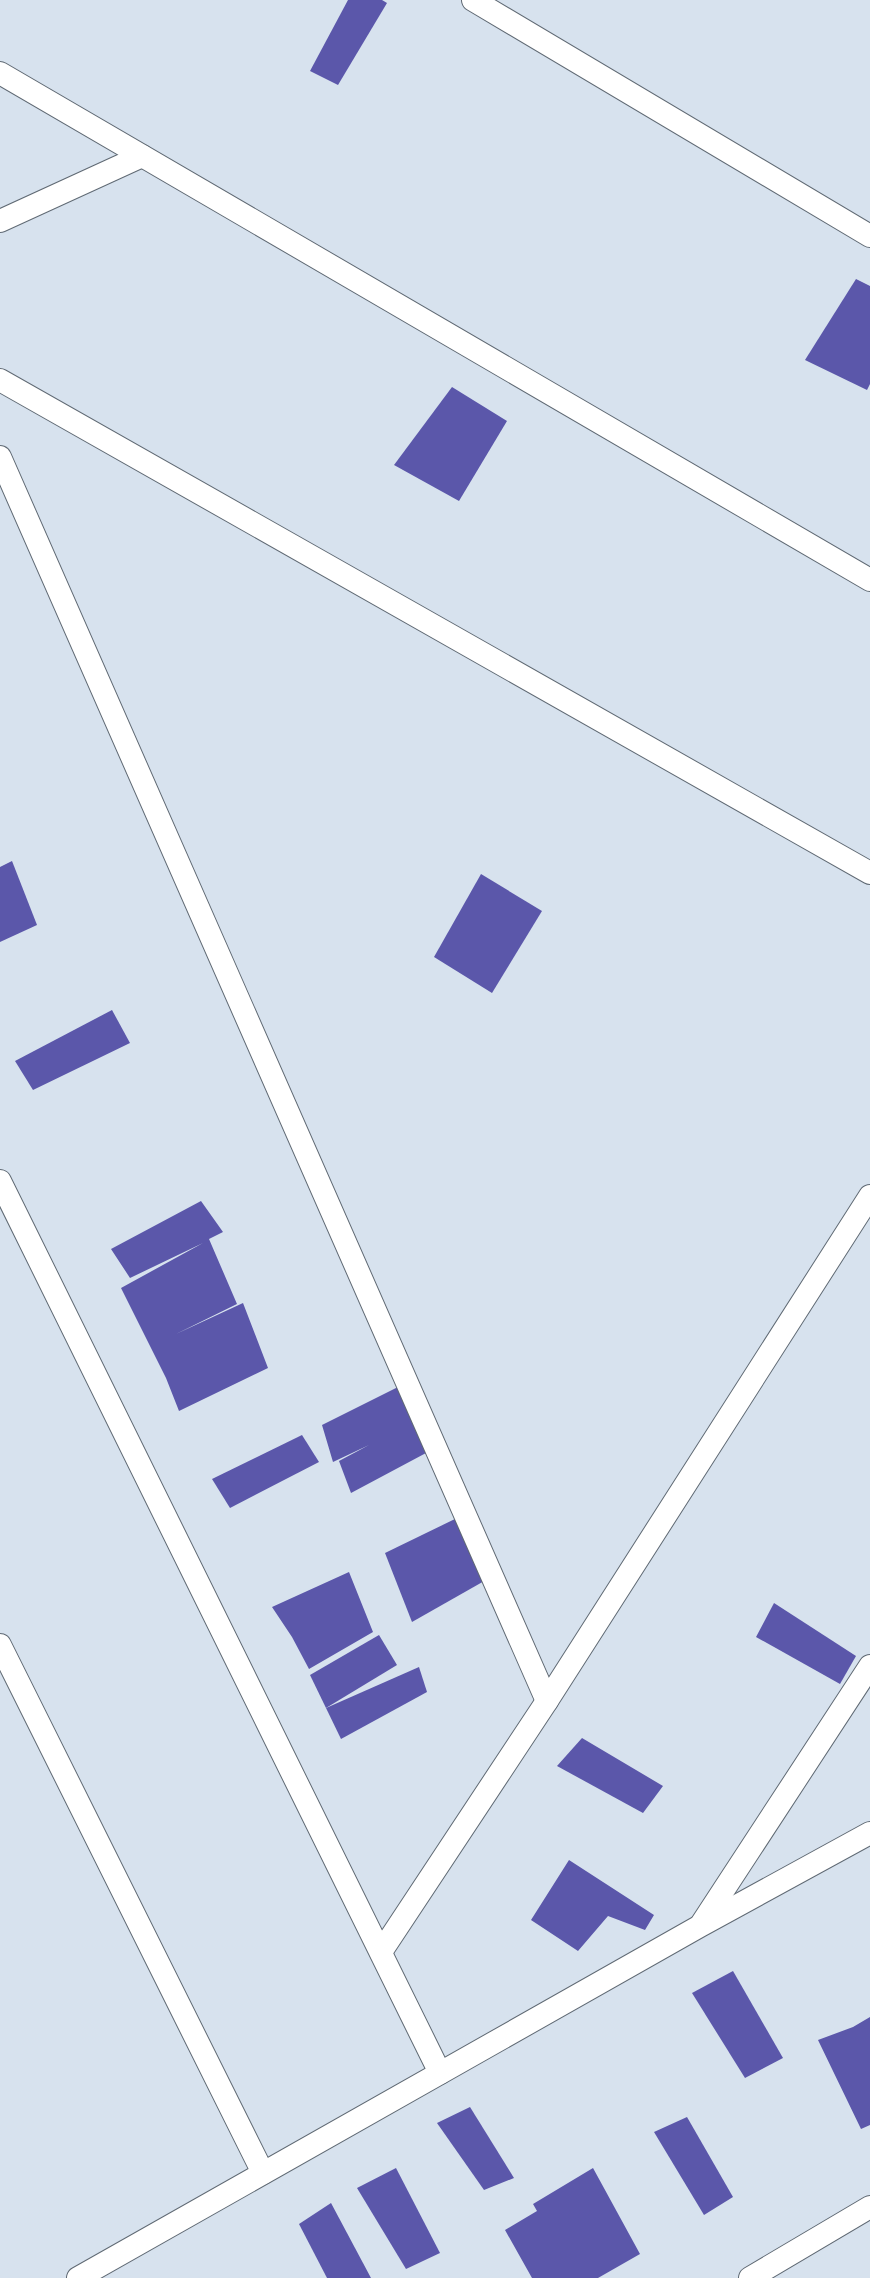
<svg xmlns="http://www.w3.org/2000/svg" width="870" height="2278" viewBox="0 0 870 2278" font-family="'Noto Sans',sans-serif">
	<style>
		.building { fill: #5b57aa }
		.lines { fill: none; stroke-linecap: round; stroke-linejoin: round }
		.minor-casing { stroke: #606a74; stroke-width: 24 }
		.minor { stroke: #fff; stroke-width: 22 }
	</style>
	<rect width="100%" height="100%" fill="#d7e2ee"/>
	<g class="building">
		<path d="M348,0h34l5,3 -49,82 -28,-14z"/>
		<path d="M856,279l14,7v98l-3,6 -62,-30z"/>
		<path d="M452,387l55,34 -48,80 -65,-36z"/>
		<path d="M12,861l25,64 -37,17v-75z"/>
		<path d="M481,874l61,37 -50,82 -58,-36z"/>
		<path d="M112,1010l18,33 -97,47 -18,-29z"/>
		<path d="M201,1201l22,31 -14,7 28,65 -61,30 67,-31 25,65 -89,43 -13,-33 -45,-90 82,-45 -73,35 -19,-29z"/>
		<path d="M398,1387l28,66 -75,40 -12,-32 30,-16 -36,17 -11,-37z"/>
		<path d="M302,1435l17,27 -89,46 -18,-29z"/>
		<path d="M457,1518l29,62 -74,42 -27,-69z"/>
		<path d="M349,1572l24,60 -64,37 -17,-32 -20,-30z"/>
		<path d="M774,1603l82,53 -16,28 -84,-47z"/>
		<path d="M379,1635l18,30 -71,43 -16,-33z"/>
		<path d="M419,1667l8,25 -86,47 -15,-31z"/>
		<path d="M582,1738l81,48 -20,27 -86,-47z"/>
		<path d="M569,1860l85,55 -9,15 -37,-14 -30,35 -47,-31z"/>
		<path d="M733,1971l50,87 -38,20 -53,-85z"/>
		<path d="M870,2017v108l-9,4 -43,-89 35,-13z"/>
		<path d="M470,2107l44,71 -30,12 -47,-67z"/>
		<path d="M687,2117l46,80 -29,18 -50,-83z"/>
		<path d="M396,2168l44,85 -34,16 -49,-81z"/>
		<path d="M593,2168l47,86 -42,24h-66l-27,-48 32,-19 -4,-7z"/>
		<path d="M331,2203l40,75h-44l-28,-54z"/>
	</g>
	<g class="lines">
		<g class="minor-casing">
			<g id="minor">
				<path d="M473,0l397,236"/>
				<path d="M0,73l870,507"/>
				<path d="M0,221l142,-65"/>
				<path d="M0,380l870,493"/>
				<path d="M0,457l547,1244"/>
				<path d="M0,1181l440,892"/>
				<path d="M0,1645l263,528"/>
				<path d="M702,1923l168,-257"/>
				<path d="M381,1952l166,-251 323,-505"/>
				<path d="M78,2278l622,-352 170,-93"/>
				<path d="M750,2278l120,-71"/>
			</g>
		</g>
		<use href="#minor" class="minor"/>
	</g>
</svg>
